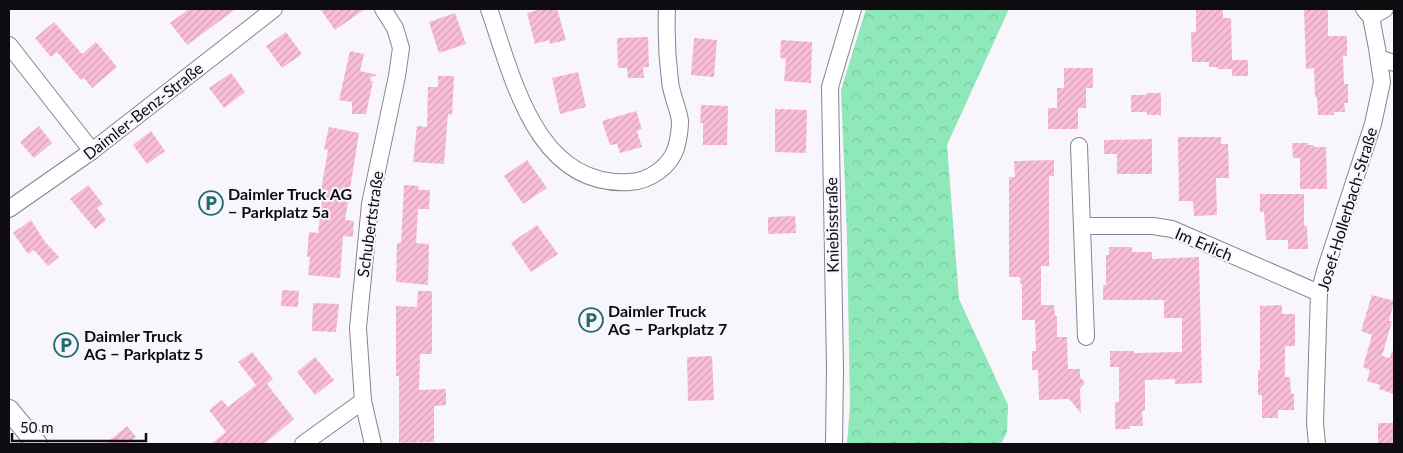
<svg xmlns="http://www.w3.org/2000/svg" width="1403" height="453" viewBox="0 0 1403 453" font-family="Lato,sans-serif">
	<style>
		.forest { fill: url(#forest-crowns) }
		.building { fill: url(#building-hatch) }
		.lines { fill: none; stroke-linecap: round; stroke-linejoin: round }
		.minor-casing { stroke: #8a8192; stroke-width: 18 }
		.tertiary-casing { stroke: #8a8192; stroke-width: 22 }
		.minor { stroke: #fff; stroke-width: 16 }
		.tertiary { stroke: #fff; stroke-width: 20 }
		.labels { text-anchor: middle; stroke-width: 4; stroke-linejoin: round; paint-order: stroke }
		.street-label { font-size: 16px; fill: #0e0b11; stroke: #f9f5fc }
		.poi-label { font-size: 16px; font-weight: bold; fill: #0e0b11; stroke: #f9f5fc; text-anchor: start }
	</style>
	<defs>
		<pattern id="forest-crowns" width="20" height="18" patternUnits="userSpaceOnUse" patternTransform="scale(1.25)"><rect width="20" height="18" fill="#8fe8b9"/><path d="M2 6a3 3 0 1 1 6 0M12 15a3 3 0 1 1 6 0" fill="none" stroke="#7ac69e"/></pattern>
		<pattern id="building-hatch" width="6" height="6" patternUnits="userSpaceOnUse" patternTransform="scale(1.25)"><rect width="6" height="6" fill="#f9bed5"/><path d="M-1 1l2-2M0 6l6-6M5 7l2-2" fill="none" stroke="#d4a2b6"/></pattern>
	</defs>
	<rect width="100%" height="100%" fill="#f9f5fc"/>
	<path class="forest" d="M866,9h143l-62,136 12,154 49,106 -1,27 -6,12h-154l3,-38 -3,-170 -6,-146z"/>
	<g class="building">
		<path d="M189,9h47l-49,36 -17,-22z"/>
		<path d="M320,9h45l-30,21z"/>
		<path d="M541,9h16l9,31 -16,4 -1,-4 -14,4 -8,-31z"/>
		<path d="M1196,9h27v9h8l1,42h16v16h-16v-7h-15v-2h-8v-5h-17l-1,-30h5z"/>
		<path d="M1304,9h24v27h19v20h-4l1,28h4v19h-4l1,9h-11v3h-16l-1,-18h-2l-1,-29 -8,1z"/>
		<path d="M455,13l11,31 -27,9 -10,-31z"/>
		<path d="M54,22l28,32 14,-12 21,25 -25,21 -8,-10 -3,2 -24,-28 -6,5 -16,-19z"/>
		<path d="M286,32l16,22 -20,14 -16,-22z"/>
		<path d="M648,37l1,30h-6l1,11h-16l-1,-10h-9l-1,-30z"/>
		<path d="M694,38l23,2 -3,37 -23,-2z"/>
		<path d="M781,40l31,2 -1,41 -27,-2 2,-22 -6,-1z"/>
		<path d="M350,51l14,3 -4,17 18,4 -7,2 -1,4h3l-7,33h-14v-12l-13,-2z"/>
		<path d="M1064,68h29v20h-7v20h-8v21h-30v-21h9v-20h7z"/>
		<path d="M578,72l8,35 -26,7 -8,-36z"/>
		<path d="M231,73l14,19 -21,16 -15,-20z"/>
		<path d="M438,76h16l-2,39 -4,-1 -4,50 -31,-2 4,-36 10,1 1,-40h10z"/>
		<path d="M1146,93h15v22h-14v-3h-16v-17h15z"/>
		<path d="M701,105l27,1 -1,39h-24v-22h-3z"/>
		<path d="M775,109l32,1 -1,43 -31,-1z"/>
		<path d="M636,111l6,18 -5,2 5,16 -22,6 -3,-9 -7,1 -8,-24z"/>
		<path d="M39,126l13,17 -18,15 -14,-16z"/>
		<path d="M329,127l30,6 -14,87 9,1 -1,16 -10,-1 -3,42 -32,-3 2,-18h-3l2,-25 9,1 4,-32h-3l9,-51 -4,-1z"/>
		<path d="M151,131l14,20 -18,13 -14,-19z"/>
		<path d="M1178,137h43v7h7l1,34h-13l1,37 -23,1 -1,-15h-14z"/>
		<path d="M1152,139v35h-35v-20h-13v-14z"/>
		<path d="M1292,143h16v2h6v2h12l1,42h-27v-31h-7z"/>
		<path d="M527,160l20,28 -24,16 -19,-28z"/>
		<path d="M1054,160v16h-5v90h-8v39h13l1,11h2v21h10l1,32h12v8l5,6 -5,6 1,24 -12,-14 -30,1 -1,-30h-6v-19h4l-1,-31h-13v-36h-2v-7h-11v-100h6l-1,-16z"/>
		<path d="M88,185l15,19 -6,4 9,12 -11,9 -25,-30z"/>
		<path d="M404,185l15,1 -1,4h12l-1,19h-11l-2,34 13,1 -1,41 -32,-3 1,-39h4z"/>
		<path d="M1260,194h44v32h3l1,23h-20v-9h-22l-2,-28h-4z"/>
		<path d="M795,216l1,17 -28,1v-17z"/>
		<path d="M31,220l14,22 14,15 -11,9 -14,-16 -6,4 -15,-21z"/>
		<path d="M537,225l21,29 -27,18 -20,-29z"/>
		<path d="M1109,247h23v5h20v7l47,-2 3,126 -27,1v-5l-30,1v30l-3,1 1,15h-13v3h-15v-27h4v-35h-9v-16h24v2l48,-1v-34h-18v-18h-61v-15h3v-30h3z"/>
		<path d="M282,290l17,1 -1,16 -17,-1z"/>
		<path d="M418,291h14v63h-12l-1,36 27,-1v16l-12,1v36l-35,1v-67h-3v-70l21,1z"/>
		<path d="M1372,295l22,6 -5,20h3l-10,35 8,2 2,-7 2,1v42l-15,-5 1,-4 -13,-4 3,-11 -7,-3 9,-32 -11,-4z"/>
		<path d="M313,303l26,1 -3,28 -24,-1z"/>
		<path d="M1282,305v9h13v32h-10v31h5l1,17h3v16h-16v8h-16v-23h-4v-25h2v-64z"/>
		<path d="M252,352l21,27 -6,5 27,35 -30,25h-53l15,-12 -17,-22 13,-10 6,7 28,-22 -18,-23z"/>
		<path d="M712,356l2,44 -26,1 -1,-44z"/>
		<path d="M315,357l19,23 -19,15 -18,-23z"/>
		<rect x="1378" y="423" width="16" height="21"/>
		<path d="M127,426l9,11 -9,7h-22z"/>
	</g>
	<g class="lines">
		<g class="minor-casing">
			<g id="minor">
				<path d="M489,9c24,69 47,179 141,173 19,-1 40,-15 46,-34 2,-7 4,-19 4,-27 -1,-11 -9,-27 -10,-40 -3,-24 -4,-49 -3,-72"/>
				<path d="M1371,17l14,-8"/>
				<path d="M9,45l83,106"/>
				<path d="M1379,58l15,5"/>
				<path d="M1079,146l7,191"/>
				<path d="M9,209l83,-58 182,-142"/>
				<path d="M1082,226h71l19,3 147,64"/>
				<path d="M303,444l60,-43"/>
				<path d="M373,444l-10,-43 -5,-73 12,-124 27,-128 4,-28 -6,-20 -12,-19"/>
				<path d="M834,444l1,-76 -5,-281 23,-78"/>
				<path d="M1317,444l-2,-21 4,-130 6,-22 48,-147 9,-42 -5,-34 -6,-31 -7,-8"/>
			</g>
		</g>
		<g class="tertiary-casing">
			<path id="tertiary" d="M9,410l28,34"/>
		</g>
		<use href="#minor" class="minor"/>
		<use href="#tertiary" class="tertiary"/>
	</g>
	<defs>
		<g id="parking-ring" transform="scale(1.25)"><circle r="9.5" fill="#f9f5fc" stroke="#216c73" stroke-width="1.5"/><path d="M-3.5-5.5H1a3.5 3.5 0 0 1 0 7H-1V5.5H-3.5ZM-1-3.4V-.6H.8a1.4 1.4 0 0 0 0-2.8Z" fill="#216c73"/></g>
	</defs>
	<g fill-rule="evenodd">
		<use href="#parking-ring" x="211" y="203"/>
		<use href="#parking-ring" x="591" y="320"/>
		<use href="#parking-ring" x="66" y="345"/>
	</g>
	<g class="labels">
		<g class="street-label">
			<text transform="translate(143 111) rotate(-38)" y="6">Daimler-Benz-Straße</text>
			<text transform="translate(1347 209) rotate(-73)" y="6">Josef-Hollerbach-Straße</text>
			<text transform="translate(370 224) rotate(-82)" y="6">Schubertstraße</text>
			<text transform="translate(832 225) rotate(-91)" y="6">Kniebisstraße</text>
			<text transform="translate(1204 244) rotate(23)" y="6">Im Erlich</text>
		</g>
		<g class="poi-label">
			<text x="228" y="200">Daimler Truck AG<tspan x="228" dy="18">− Parkplatz 5a</tspan></text>
			<text x="608" y="317">Daimler Truck<tspan x="608" dy="18">AG − Parkplatz 7</tspan></text>
			<text x="84" y="342">Daimler Truck<tspan x="84" dy="18">AG − Parkplatz 5</tspan></text>
		</g>
	</g>
	<rect width="1403" height="453" fill="none" stroke="#0e0b11" stroke-width="20"/>
	<path d="M12 433v8h134v-8" fill="none" stroke="#0e0b11" stroke-width="2.5"/>
	<text x="20" y="433" font-size="15" fill="#0e0b11" stroke="#f9f5fc" stroke-width="4" paint-order="stroke">50 m</text>
</svg>
